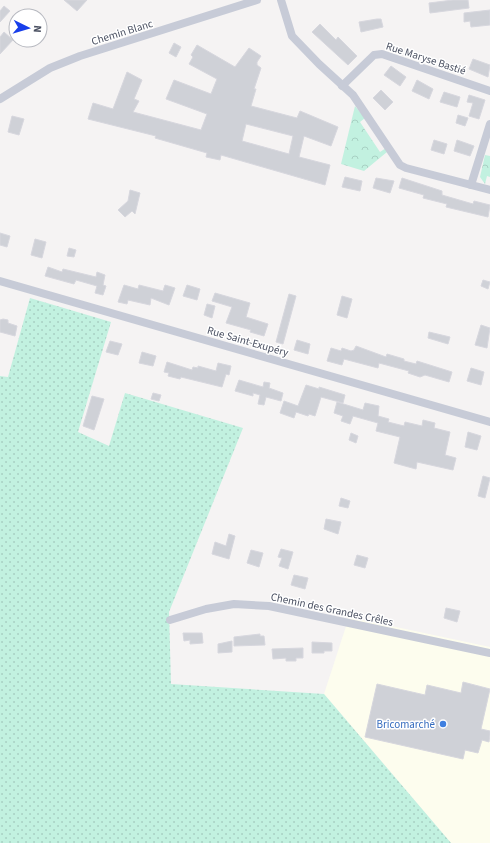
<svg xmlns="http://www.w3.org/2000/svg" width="490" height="843" viewBox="0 0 490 843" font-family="'Source Sans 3',sans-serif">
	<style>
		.commercial { fill: #fdfdee }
		.grass { fill: url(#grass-dots) }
		.park { fill: url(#park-crowns) }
		.building { fill: #cfd1d7; stroke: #d7d7de; fill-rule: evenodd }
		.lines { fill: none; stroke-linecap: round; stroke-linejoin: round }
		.minor { stroke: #c7cbd7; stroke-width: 8 }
		.shop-dot { fill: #3f7fe0; stroke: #fff; stroke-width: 1.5 }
		.labels { text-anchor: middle; stroke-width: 3; stroke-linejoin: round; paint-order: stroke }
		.street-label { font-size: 11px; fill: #4a5061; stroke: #fff }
		.shop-label { font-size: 11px; fill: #366cbe; stroke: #fff; text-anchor: end }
	</style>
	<defs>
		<pattern id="grass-dots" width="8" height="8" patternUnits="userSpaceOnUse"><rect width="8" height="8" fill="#c2f1e0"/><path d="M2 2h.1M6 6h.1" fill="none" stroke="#a8d0c3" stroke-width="1.8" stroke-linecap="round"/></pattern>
		<pattern id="park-crowns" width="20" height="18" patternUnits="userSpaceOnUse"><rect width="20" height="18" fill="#c2f1e0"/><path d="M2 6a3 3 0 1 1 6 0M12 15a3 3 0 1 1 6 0" fill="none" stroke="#a8d0c3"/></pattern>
	</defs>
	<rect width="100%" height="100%" fill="#f5f3f3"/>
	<path class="commercial" d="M349,617l141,30v196h-39l-127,-149z"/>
	<path class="grass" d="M30,298l81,24 -33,110 31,14 16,-53 118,35 -74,184 2,72 153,10 127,149h-451v-467l8,1z"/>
	<g class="park">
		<path d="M355,106l10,12 -5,4 20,30 6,-4 1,4 -23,19 -23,-7z"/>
		<path d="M485,155l5,1v21l-3,-1 -2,8 -5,-7z"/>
	</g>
	<g class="building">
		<path d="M64,0h23l-10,11z"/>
		<path d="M453,0h15l1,8 -39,5 -1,-10z"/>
		<path d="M4,6l6,5 -10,11v-11z"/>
		<path d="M490,10v15l-19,2 -1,-6 -6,1v-9z"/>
		<path d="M377,19h4l2,8 -22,5 -2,-10z"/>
		<path d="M320,24l16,16 2,-3 19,19 -9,9 -36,-33z"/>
		<path d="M4,32l9,8 -13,14v-17z"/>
		<path d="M174,43l7,4 -5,10 -7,-4z"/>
		<path d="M197,45l38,22 14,-19 12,8 -4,6v3l4,3 -7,21h2l-5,17 46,12 3,-7 38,16 -7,19 -27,-10 -5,21 31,8 -5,20 -104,-30 -1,5 -14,-3 1,-4 -52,-15 1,-2 -68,-17 5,-16 20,6 14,-37 15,8 -8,19 5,2 -6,11 68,18 6,-16 -41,-15 8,-19 37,14 6,-15 -28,-15 4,-7 -2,-2zM246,124l47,12 -4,18 -47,-13z"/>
		<path d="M473,59l17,6 -2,12 -19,-8z"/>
		<path d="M391,66l15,11 -6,9 -16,-11z"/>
		<path d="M417,80l16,9 -4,10 -17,-8z"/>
		<path d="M381,90l12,12 -8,8 -12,-12z"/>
		<path d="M444,92l16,5 -3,10 -17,-5z"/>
		<path d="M469,95l16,5 -6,19 -10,-3 4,-13 -6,-1z"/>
		<path d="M458,115l10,3 -3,8 -9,-3z"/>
		<path d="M12,116l12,3 -5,16 -11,-3z"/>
		<path d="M434,140l13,4 -3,10 -13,-4z"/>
		<path d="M457,140l17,6 -4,10 -16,-5z"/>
		<path d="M345,177l17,4 -2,10 -18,-4z"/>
		<path d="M376,178l18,3 -4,12 -17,-5z"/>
		<path d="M402,178l40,13v4l31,9 1,-3 16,4 -2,12 -42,-10 1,-3 -24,-6 1,-3 -25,-7z"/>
		<path d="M130,190l10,3 -5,21 -3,-3 -7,6 -7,-7 10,-9z"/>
		<path d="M0,233l10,3 -3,11 -7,-2z"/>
		<path d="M35,239l11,3 -4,16 -11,-3z"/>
		<path d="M69,248l7,2 -2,7 -7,-1z"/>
		<path d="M48,267l14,5 1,-3 33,8 1,-5 8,3 -2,10 3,1 -3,9 -8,-2 2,-7 -21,-6 -2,4 -29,-8z"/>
		<path d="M483,280l7,2 -2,7 -7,-3z"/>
		<path d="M124,285l14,4 1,-4 24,6 2,-6 10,3 -6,17 -18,-7 -1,7 -22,-5 -1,4 -9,-2z"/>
		<path d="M187,285l13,4 -3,11 -14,-4z"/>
		<path d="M215,293l35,10 -4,14 22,7 -4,12 -14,-4 1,-2 -25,-7 6,-16 -20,-6z"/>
		<path d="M289,294l7,2 -13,48 -7,-2z"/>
		<path d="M342,296l10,3 -5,19 -10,-3z"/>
		<path d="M207,304l8,2 -3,12 -8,-3z"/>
		<path d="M3,319l5,1v3l9,3 -2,10 -15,-4v-12z"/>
		<path d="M481,325l9,3 -3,20 -12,-3z"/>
		<path d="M429,332l21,5 -2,7 -20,-6z"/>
		<path d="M297,340l13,4 -2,10 -14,-4z"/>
		<path d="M110,341l12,3 -4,11 -12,-3z"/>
		<path d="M356,346l30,11 1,-3 17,5v2l12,3 1,-3 35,11 -3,10 -24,-7 -5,2 -12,-4 1,-2 -30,-8 -1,5 -34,-9 -2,6 -15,-4 4,-13 10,3 1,-3 9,3 3,-1z"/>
		<path d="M142,352l14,4 -3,10 -14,-3z"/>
		<path d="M167,362l25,8 1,-3 5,1v-2l18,5 2,-8 13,3 -2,9 -3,-1 -4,13 -41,-10 -1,2 -12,-3 1,-3 -5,-1z"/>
		<path d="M471,368l13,4 -3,13 -14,-4z"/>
		<path d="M239,380l24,7 1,-5 6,1 -1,5 14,5 -2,8 -15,-4 -2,8 -6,-1 2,-9 -7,-2v3l-18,-5z"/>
		<path d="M306,385l13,4v-2l26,8 -2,8 -22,-6 -6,19 -6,-2 -1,2 -12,-4 -2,6 -14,-5 4,-12 14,5z"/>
		<path d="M153,393l8,2 -2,6 -8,-2z"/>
		<path d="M92,396l12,3 -10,31 -11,-4z"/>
		<path d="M337,402l26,8 2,-7 14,3 -1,10 11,3 -1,3 16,4 1,-4 17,4 1,-6 12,3 -1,5 16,4 -5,23 11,3 -3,12 -36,-8 -1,7 -22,-6 6,-26 -24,-6 2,-8 -25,-7 -3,8 -9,-3 2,-5 -9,-3z"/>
		<path d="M468,432l13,4 -4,14 -12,-3z"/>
		<path d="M351,433l7,3 -2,7 -7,-3z"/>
		<path d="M483,476l7,2 -5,20 -7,-2z"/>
		<path d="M341,498l9,3 -2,7 -9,-2z"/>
		<path d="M326,519l15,3 -3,12 -14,-5z"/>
		<path d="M229,534l6,2 -6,23 -17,-5 3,-12 11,4z"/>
		<path d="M281,549l12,3 -5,17 -9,-3 3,-8 -4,-1z"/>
		<path d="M251,550l12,3 -4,14 -12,-4z"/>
		<path d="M357,555l11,3 -3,10 -11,-3z"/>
		<path d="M294,575l14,3 -3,11 -14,-4z"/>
		<path d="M446,608l14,3 -3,11 -13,-4z"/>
		<path d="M183,633h19l1,10 -13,1v-4l-6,1z"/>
		<path d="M260,634v2h4l1,9 -31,1v-9z"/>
		<path d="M232,641v11l-14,1v-9z"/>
		<path d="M312,642l20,1v8h-8v2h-12z"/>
		<path d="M303,648v10h-7v3h-10v-3l-13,1 -1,-10z"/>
		<path d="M463,682l27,7 -9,40 9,2v4l-1,7 -7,-2 -4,13 -13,-3 -2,9 -98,-22 12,-53 48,11 2,-10 34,8z"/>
	</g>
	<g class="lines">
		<g class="minor">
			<path d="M281,0l11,36 27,28 34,31 47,70 6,3 84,22"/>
			<path d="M342,86l32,-31 8,-1 108,37"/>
			<path d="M0,99l50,-31 30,-12 177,-56"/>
			<path d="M471,185l19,-61"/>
			<path d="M0,281l490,141"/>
			<path d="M170,620l36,-11 28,-5 35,2 221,47"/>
		</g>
	</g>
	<circle class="shop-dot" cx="443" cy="724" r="4"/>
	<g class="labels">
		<g class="street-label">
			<text transform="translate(122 32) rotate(-17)" y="4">Chemin Blanc</text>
			<text transform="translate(426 58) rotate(18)" y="4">Rue Maryse Bastié</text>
			<text transform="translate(248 341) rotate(16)" y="4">Rue Saint-Exupéry</text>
			<text transform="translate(332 609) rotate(12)" y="4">Chemin des Grandes Crêles</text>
		</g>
		<g class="shop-label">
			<text x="435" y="728">Bricomarché</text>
		</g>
	</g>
	<g transform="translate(28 28) rotate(95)"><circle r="19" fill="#ffffff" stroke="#b7b9c0"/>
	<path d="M0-3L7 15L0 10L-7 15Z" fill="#173eea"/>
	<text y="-6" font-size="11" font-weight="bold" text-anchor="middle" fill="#4a5061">N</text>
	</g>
</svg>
